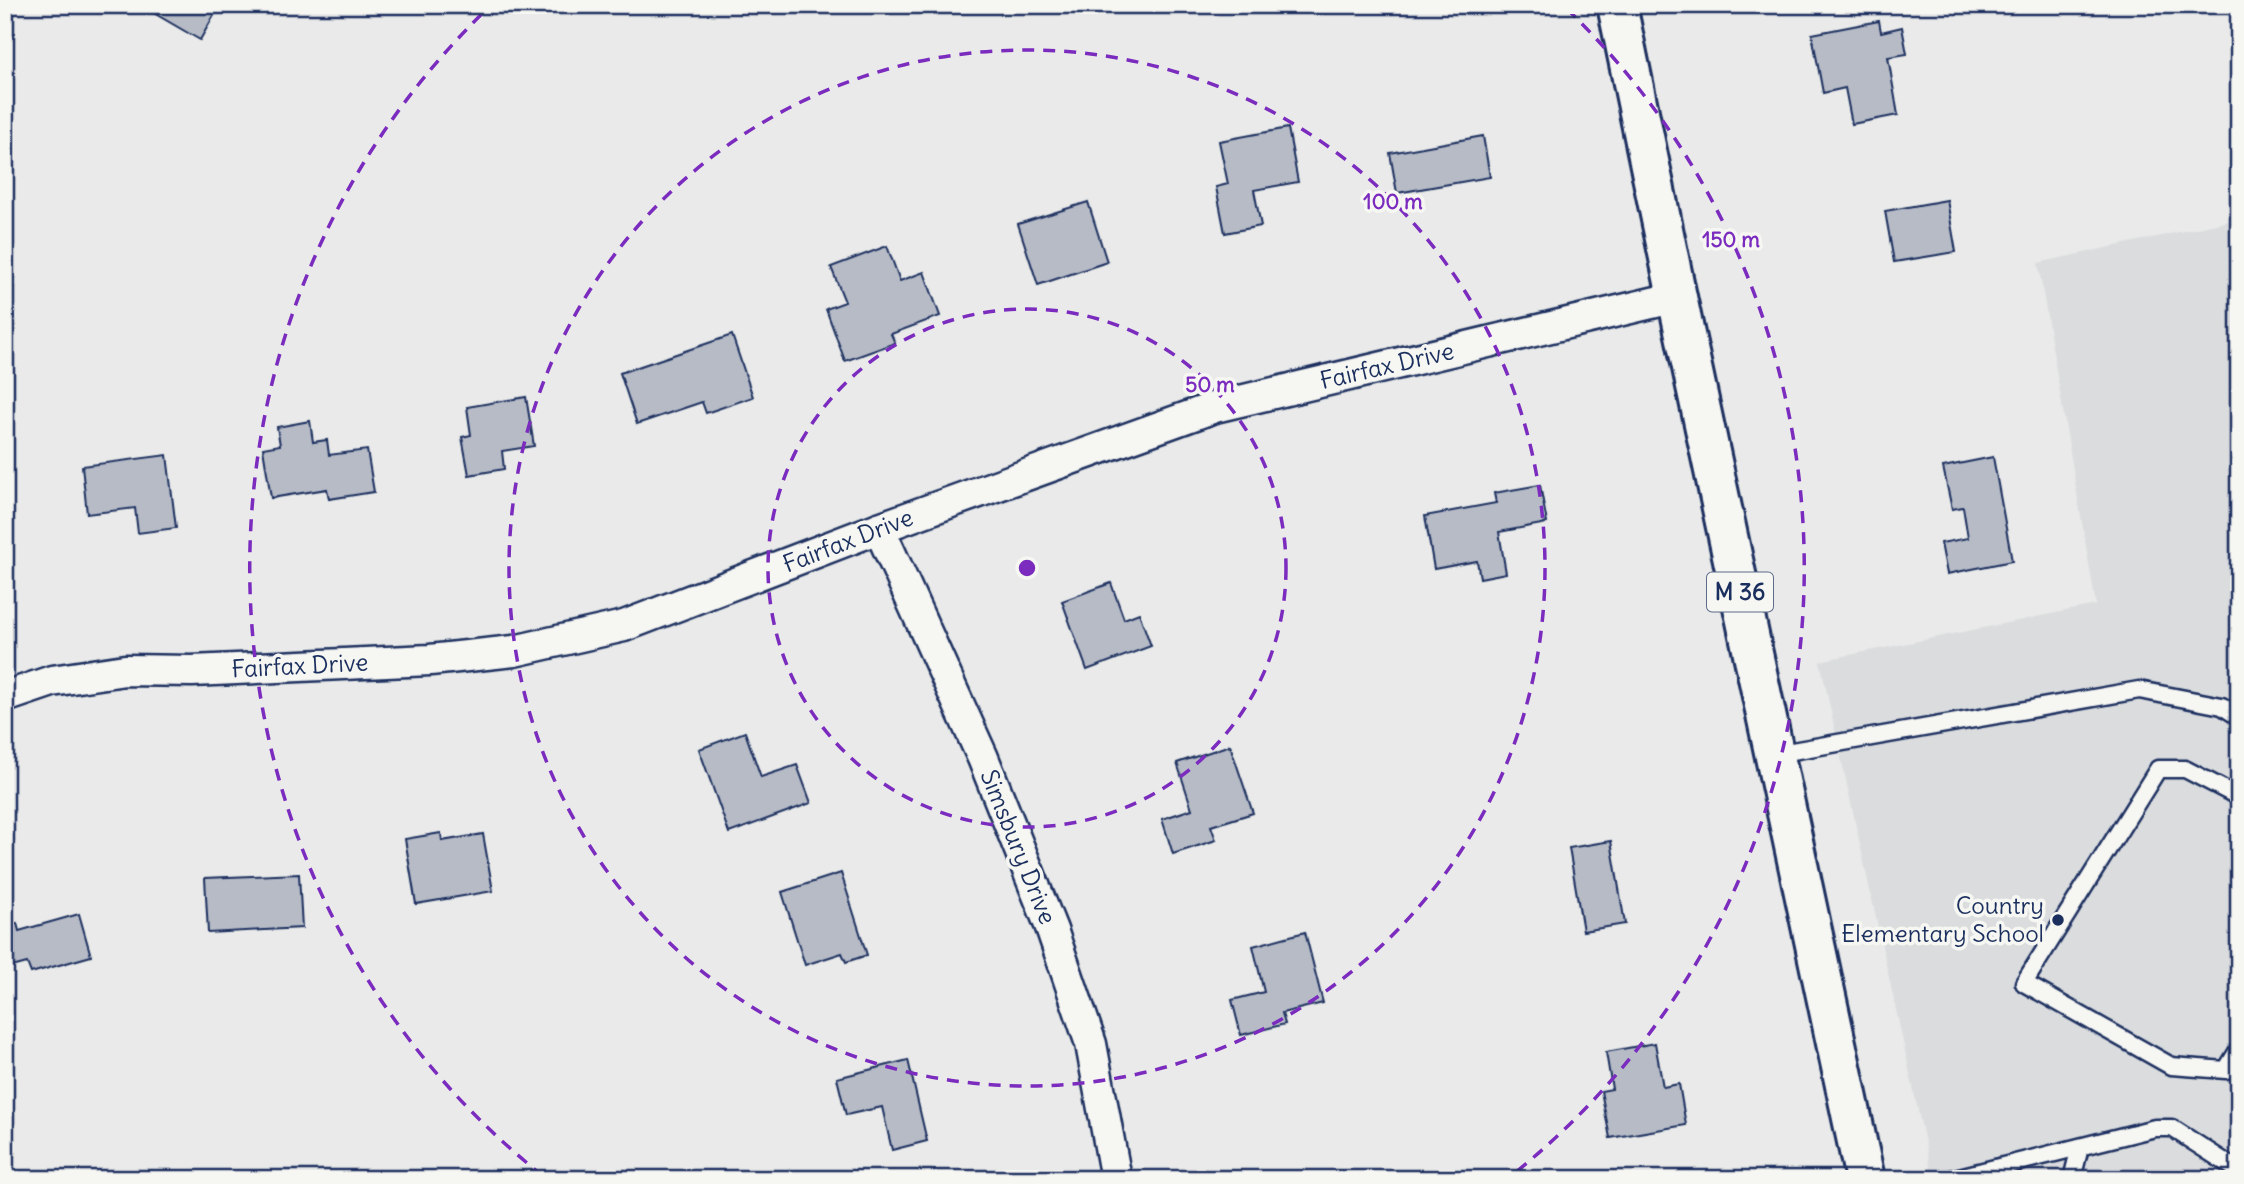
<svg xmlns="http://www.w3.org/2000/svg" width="2244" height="1184" viewBox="0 0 2244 1184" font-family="Delius,sans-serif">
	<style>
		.built { fill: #dadcde }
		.building { fill: #b6bbc6; stroke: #1b2f5e; stroke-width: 2 }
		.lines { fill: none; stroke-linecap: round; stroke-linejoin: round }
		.service-casing { stroke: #1b2f5e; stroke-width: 21 }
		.minor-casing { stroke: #1b2f5e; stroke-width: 35 }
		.primary-casing { stroke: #1b2f5e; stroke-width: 44 }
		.service { stroke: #f6f6f2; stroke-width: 16 }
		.minor { stroke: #f6f6f2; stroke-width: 30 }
		.primary { stroke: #f6f6f2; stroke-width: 38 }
		.ring { fill: none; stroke: #7b2cbf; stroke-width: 3.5; stroke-dasharray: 12 9 }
		.poi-dot { fill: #1b2f5e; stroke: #f6f6f2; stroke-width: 2.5 }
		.labels { text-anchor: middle; stroke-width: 7; stroke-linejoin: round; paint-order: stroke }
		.shield { fill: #f6f6f2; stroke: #5d6b8a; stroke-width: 2 }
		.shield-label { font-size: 23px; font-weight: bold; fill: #1b2f5e }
		.street-label { font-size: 24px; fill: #1b2f5e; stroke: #f6f6f2 }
		.poi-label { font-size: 24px; fill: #1b2f5e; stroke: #f6f6f2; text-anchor: end }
		.centre { fill: #7b2cbf; stroke: #f6f6f2; stroke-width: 3.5 }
		.ring-label { font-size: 21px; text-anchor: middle; font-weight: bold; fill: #7b2cbf; stroke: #f6f6f2; stroke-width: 7; stroke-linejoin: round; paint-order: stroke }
	</style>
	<rect width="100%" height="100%" fill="#e9eae9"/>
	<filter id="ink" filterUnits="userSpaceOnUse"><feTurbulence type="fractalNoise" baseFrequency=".0143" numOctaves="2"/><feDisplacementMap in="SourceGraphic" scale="14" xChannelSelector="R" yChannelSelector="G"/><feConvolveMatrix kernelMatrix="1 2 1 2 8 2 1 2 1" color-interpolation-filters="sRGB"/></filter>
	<g filter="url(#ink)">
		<path class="built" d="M2239,219v960h-306l-113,-518 276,-56 -58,-342z"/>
		<g class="building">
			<path d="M140,5h80l-20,35z"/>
			<path d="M1879,21l2,11 21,-5 5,27 -19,3 10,58 -46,9 -7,-36 -22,5 -11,-59z"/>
			<path d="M1288,128l10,54 -44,8 7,36 -36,7 -9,-46 12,-3 -9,-43z"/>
			<path d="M1483,136l7,41 -93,16 -7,-40z"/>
			<path d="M1947,200l9,52 -62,10 -9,-51z"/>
			<path d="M1088,202l19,60 -69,23 -20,-61z"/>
			<path d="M887,246l13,35 24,-9 16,44 -49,18 4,9 -50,18 -19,-52 19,-7 -14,-35z"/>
			<path d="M732,335l21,62 -47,16 -4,-11 -65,22 -17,-51z"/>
			<path d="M526,397l8,49 -32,5 2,18 -35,6 -7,-38 9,-2 -4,-28z"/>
			<path d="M310,421l3,21 14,-2 2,15 38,-5 7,42 -45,7 -2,-10 -56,9 -8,-50 17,-3 -3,-18z"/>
			<path d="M167,455l9,73 -38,5 -3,-25 -48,6 -5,-48z"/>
			<path d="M1993,457l19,104 -65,13 -6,-31 27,-5 -5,-31 -11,2 -9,-42z"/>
			<path d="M1540,485l7,38 -48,9 7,41 -26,5 -3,-17 -43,8 -9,-53 71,-13 -2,-10z"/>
			<path d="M1111,583l13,36 15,-6 12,33 -64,24 -25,-69z"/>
			<path d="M745,732l16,45 36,-12 14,38 -82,30 -30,-84z"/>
			<path d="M1230,745l23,68 -42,13 5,14 -43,14 -11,-35 30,-10 -15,-46z"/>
			<path d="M441,833l1,8 41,-7 10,57 -77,13 -11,-65z"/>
			<path d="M1611,841l14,83 -42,7 -14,-83z"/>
			<path d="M841,873l26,82 -21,7 -4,-9 -37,12 -23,-73z"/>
			<path d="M299,874l3,54 -94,5 -3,-55z"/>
			<path d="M79,914l12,42 -60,17 -4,-10 -22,6v-42l12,-4 2,8z"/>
			<path d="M1305,932l18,71 -41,10 3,11 -44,11 -9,-35 32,-8 -11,-46z"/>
			<path d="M1655,1043l8,44 16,-3 7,41 -76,13 -9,-47 11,-2 -6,-37z"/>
			<path d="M908,1060l19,81 -35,9 -10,-43 -36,8 -9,-37z"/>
		</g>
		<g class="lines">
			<g class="service-casing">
				<g id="service">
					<path d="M1775,754l364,-64 83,16 17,11"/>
					<path d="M2239,797l-54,-28h-27l-134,214 147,83 55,4 13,-21"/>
					<path d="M1951,1179l204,-51h17l67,43"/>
					<path d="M2072,1179l8,-32"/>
				</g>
			</g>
			<g class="minor-casing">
				<g id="minor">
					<path d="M879,528l104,230 69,172 39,114 25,135"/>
					<path d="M5,697l47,-16 73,-11 67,1 238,-11 84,-9 110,-25 255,-98 336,-121 462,-110"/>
				</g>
			</g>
			<g class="primary-casing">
				<path id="primary" d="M1617,5l60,292 188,882"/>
			</g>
			<use href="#service" class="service"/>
			<use href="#minor" class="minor"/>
			<use href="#primary" class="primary"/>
		</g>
	</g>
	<g class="ring">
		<circle cx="1027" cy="568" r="259"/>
		<circle cx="1027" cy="568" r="518"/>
		<path d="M543 1176A777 777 0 0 1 487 9M1567 9A777 777 0 0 1 1511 1176"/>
	</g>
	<circle class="poi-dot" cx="2058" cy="920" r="7"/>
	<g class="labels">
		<rect class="shield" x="1707" y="572.5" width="66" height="39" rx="5"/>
		<g class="shield-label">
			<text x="1740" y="600">M 36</text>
		</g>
		<g class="street-label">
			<text transform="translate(1387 366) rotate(-13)" y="8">Fairfax Drive</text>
			<text transform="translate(848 541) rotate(-21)" y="8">Fairfax Drive</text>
			<text transform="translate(300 666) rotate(-3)" y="8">Fairfax Drive</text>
			<text transform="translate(1018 847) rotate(68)" y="8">Simsbury Drive</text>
		</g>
		<g class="poi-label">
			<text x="2044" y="914">Country<tspan x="2044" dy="28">Elementary School</tspan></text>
		</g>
	</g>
	<circle cx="1027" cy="568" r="10" class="centre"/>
	<g class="ring-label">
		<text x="1393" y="209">100 m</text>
		<text x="1731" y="247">150 m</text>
		<text x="1210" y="392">50 m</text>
	</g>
	<rect width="2244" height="1184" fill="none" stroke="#f6f6f2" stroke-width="28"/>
	<rect x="14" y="14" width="2216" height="1156" fill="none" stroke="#1b2f5e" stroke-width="2.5" filter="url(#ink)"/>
</svg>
